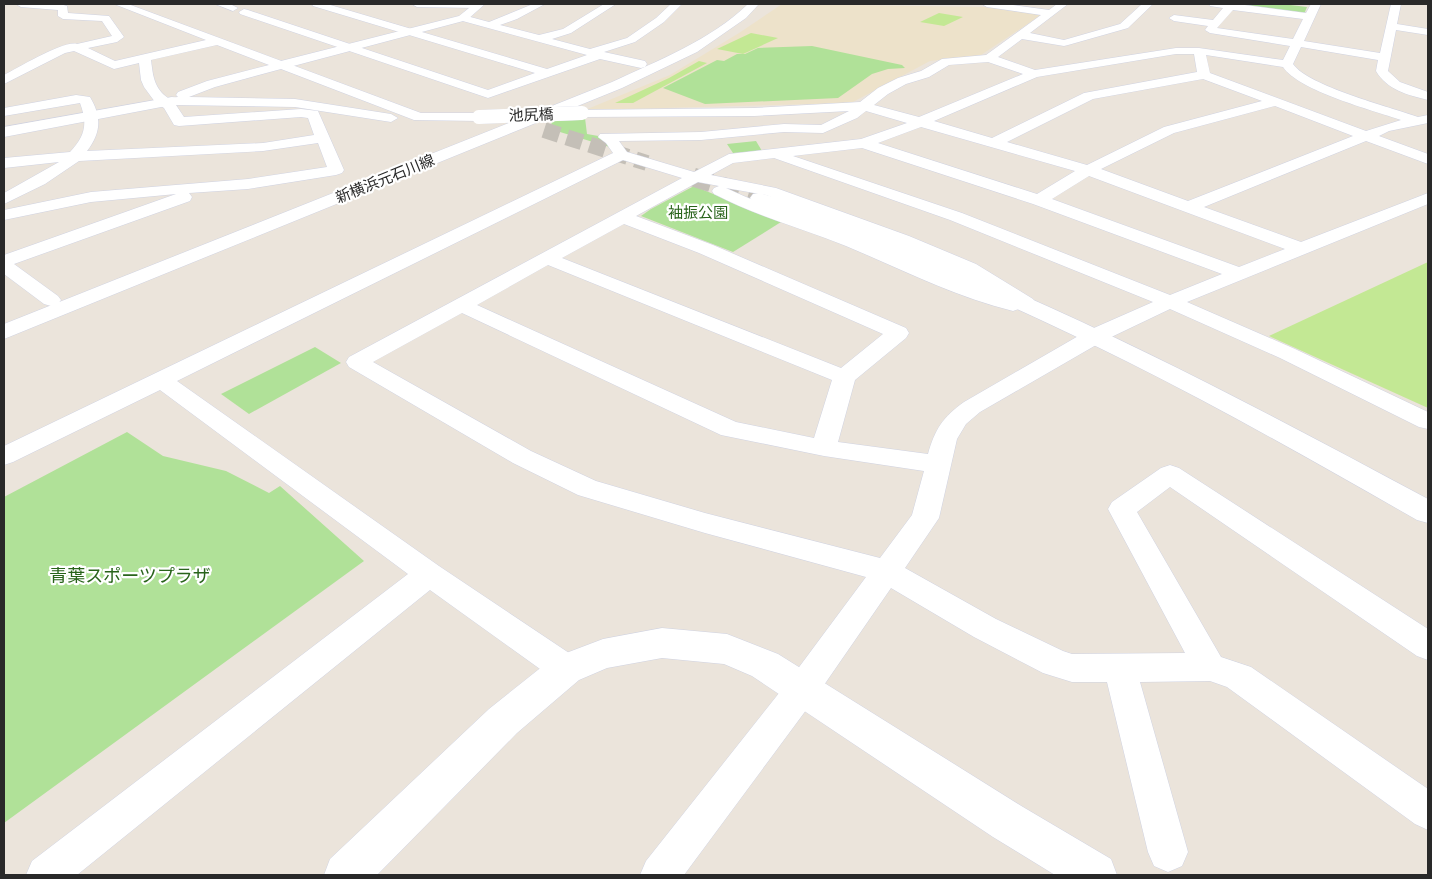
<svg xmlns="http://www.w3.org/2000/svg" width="1432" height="879" viewBox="0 0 1432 879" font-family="Jost,'Noto Sans JP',sans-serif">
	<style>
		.education { fill: #ede2ca }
		.green { fill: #b0e198 }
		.pitch { fill: #c3e894 }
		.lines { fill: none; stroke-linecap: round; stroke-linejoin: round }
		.secondary-tunnel-far1 { stroke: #c4bfb7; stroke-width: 16; stroke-dasharray: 16 8; stroke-linecap: butt }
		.secondary-tunnel { stroke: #c4bfb7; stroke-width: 19; stroke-dasharray: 19 10; stroke-linecap: butt }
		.street-casing { stroke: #d0d3e2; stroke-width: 1 }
		.secondary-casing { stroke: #d0d3e2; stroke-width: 1 }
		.street { fill: #fff; fill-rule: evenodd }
		.secondary { fill: #fff; fill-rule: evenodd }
		.street-bridge-casing { stroke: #d0d3e2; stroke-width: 14; stroke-linecap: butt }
		.street-bridge { stroke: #fff; stroke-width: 14 }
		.labels { text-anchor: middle; stroke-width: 4.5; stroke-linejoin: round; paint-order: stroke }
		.far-street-label { font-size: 15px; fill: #292929; stroke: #fff }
		.far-park-label { font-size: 15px; fill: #29641b; stroke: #fff }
		.park-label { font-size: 18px; fill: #29641b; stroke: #fff }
	</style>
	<rect width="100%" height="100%" fill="#ebe4db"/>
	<path class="education" d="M782,4l204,3 55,8 -60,40 -51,6 -79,42 -266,7 85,-35 69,-42z"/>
	<g class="green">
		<path d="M1237,4h45l25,3 -3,7 -68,-9z"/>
		<path d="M812,46l90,19 3,3 -17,1 -16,5 -34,24 -133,6 -42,-16 54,-28 7,1 13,-7h8l13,-6z"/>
		<path d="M553,118h32l2,16 17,3 9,11 -63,-19z"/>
		<path d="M756,141l6,10 -29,2 -6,-9z"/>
		<path d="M694,186l87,36 -48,30 -92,-36 10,-7z"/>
		<path d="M315,347l26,16 -92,51 -28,-20z"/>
		<path d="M127,432l36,24 63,15 43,22 11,-7 84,75 -360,262v-326z"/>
	</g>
	<g class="pitch">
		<path d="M939,13l24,4 -19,9 -24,-4z"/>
		<path d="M751,33l27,5 -35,16 -26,-5z"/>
		<path d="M699,61l8,2 -74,40h-18l54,-25z"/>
		<path d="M1428,262v146l-159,-72z"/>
	</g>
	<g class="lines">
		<path class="secondary-tunnel-far1" d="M544,130l103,33"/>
		<path class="secondary-tunnel" d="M693,177l66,21"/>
		<g class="street-casing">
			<g id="street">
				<path d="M16,4h44l7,2 1,7 41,3 15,21 -7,5 -29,6 27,13 91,-21 -92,-36h14l293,109h58l7,4 -7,4 -65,-1 -133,-51 -66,18 -26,10 106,2 96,15 7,4 -7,4 -96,-15 -119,-2 8,12 117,-8 17,2 26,59 -2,3 -6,2 -88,14 -59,4 3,4 -2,4 -176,63 44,32 3,4 -3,4 -7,2 -7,-2 -40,-30v-19l172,-61 -85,8 -87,18v-10l87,-18 157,-13 79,-12 -9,-24 -55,8 -184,10 -34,23 -41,20v-11l55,-31 -55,6v-10l66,-6c15,-16 18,-28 10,-49l-76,13v-8l72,-13 14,2c12,20 11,36 -3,54l176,-8 51,-8 -6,-17 -7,-1 -122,9 -5,-1 -10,-17 -9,-6 -11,-15 -3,-7 -2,-17 -25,6 -40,-18 -9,2 -61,31v-9c14,-7 60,-35 73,-31l35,-8 -10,-15 -39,-2 -5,-3v-6l-37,-3zM217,45l52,20 -62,16 -29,11 -2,3 2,2 -10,1c-14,-10 -15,-22 -17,-38z"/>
				<path d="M215,4h15l8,4 -5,3z"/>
				<path d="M312,4h15l220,65 40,-14 -128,-35 -1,-2 5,-3 26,7 44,-18h12l-28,15 -17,6 39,10 24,-6 41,-25h12l-45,29 -19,6 38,10 37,-11 29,-20 15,-14h11l-18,18 -29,20 -31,10 41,9 2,3 -2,3 -4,1 -41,-9 -112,39 -248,-84 -1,-2 5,-3 4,1 240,80 47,-17 -222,-67z"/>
				<path d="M412,4h70l1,1 -5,3 -61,-1z"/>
				<path d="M982,4h24l43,6 8,-6h11l-38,29 34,7 56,-16 22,-20h11l-25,24 -60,17 -4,1 -42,-7 -24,18 37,13 141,-22h23l84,12 7,-14 -80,-13 -5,-3 3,-4 -34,-5 -5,-3 5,-3 39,5 10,-12 -13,-2 -1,-2h28l69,9 5,-9h10l-17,37 76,12 11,-49h10l-4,20 31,5v6l-32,-5 -8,41 12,11 28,10v8c-20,-5 -41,-10 -52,-29l2,-11 -77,-13 -8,17c15,22 97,43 125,53l10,-2v8l-39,8 -10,5 49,18v10l-62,-23 -162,66 97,35 127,-49v11l-241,98 108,47 133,63v17l-9,-2 -139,-69 -110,-49 -67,32 -123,71 -14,12 -9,15 -18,79 -34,50 91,51 67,32 9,3 113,-1 -77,-144 4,-7 49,-34 9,-3 9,3 249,161v31l-11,-4 -247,-169 -33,25 84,145 30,10 177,122v41l-13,-6 -188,-137 -17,-6 -70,1 48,170 -6,14 -14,6 -14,-6 -6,-14 -41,-170h-35l-29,-9 -69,-36 -83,-49 -76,110 -131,177h-44l6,-14 145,-183 75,-101 -161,-44 -127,-38 -65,-32 -164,-96 -3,-5 3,-5 333,-179 -59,-18 -446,221 262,185 139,93 4,10 -4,10 -12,4 -12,-4 -124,-89 -353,285h-51l6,-14 376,-287 -248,-184 -147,72 -9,3v-19l609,-293 -7,-10 -8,-6 2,-3 101,-2 83,-8 37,1 28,-14 -95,5 -172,1 -5,-1 -2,-3 2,-3 177,-2 106,-6 18,-14 20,-10 23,-7 21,-12 44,-4 55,-40 -54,-8zM1233,10l70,9 -10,20 -76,-11zM1176,54h18l3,18 -113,21 -92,45 -58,-17 103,-44zM1206,55l77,12c16,24 89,43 118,53l-35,11 -156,-58zM988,62l35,12 -104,43 -45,-12 14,-11 18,-10 23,-7 20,-12zM1203,79l59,22 -98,26 -77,38 -80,-23 86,-43zM1275,106l78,30 -165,65 -87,-32 73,-36zM866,111l41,12 -46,16 -132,15 -35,18 -67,-20 -8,-11 82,-1 83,-8 39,1 34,-15zM921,127l154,44 -38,23 -159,-51zM862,148l171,56 189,70 -52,21 -208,-82 -169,-57zM774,158l176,62 203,82 -66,29 -123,71c-21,15 -29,27 -36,52l-90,-12 17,-62 51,-42 3,-5 -3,-5 -193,-83 -77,-29 62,-34 21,4 -5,2 -2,3 2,3c42,22 88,34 132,52 55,23 109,51 167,65l8,-3 12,-1 3,-4 -3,-4 -57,-35 -67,-28 -133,-48 -65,-13 22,-12zM1089,176l196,73 -46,18 -187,-68zM726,188l40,7 131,49 65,28 32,20c-47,-16 -92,-38 -139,-55 -43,-16 -87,-29 -129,-49zM624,224l75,29 184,81 -42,34 -279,-110zM548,265l284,115 -18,58 -78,-16 -259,-117zM462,313l259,122 103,21 100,15 -12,44 -32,43 -175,-45 -109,-32 -65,-30 -158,-89z"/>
			</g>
		</g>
		<g class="secondary-casing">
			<g id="secondary">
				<path d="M474,4h11l-18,16 -185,49 -7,-4 2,-3 182,-46z"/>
				<path d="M748,4h11l-13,14 -49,34 -75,36 -618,251v-15l608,-242c47,-22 99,-42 136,-78z"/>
				<path d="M172,97l5,1 2,3 -2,3 -173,33v-10z"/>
				<path d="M759,193c21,5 41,13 61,20 34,13 68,26 102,40 175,69 340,157 506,246v24l-11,-3c-95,-54 -191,-109 -289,-158 -122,-61 -247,-114 -375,-160l-3,-4 3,-4z"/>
				<path d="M662,628l65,6 51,20 245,153 88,52 6,16h-62l-62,-38 -241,-161 -28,-12 -62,-6 -55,10 -28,12 -62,53 -140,142h-53l6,-16 159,-150 64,-51 50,-19z"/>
			</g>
		</g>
		<use href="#street" class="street"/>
		<use href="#secondary" class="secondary"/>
		<g class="street-bridge-casing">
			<path id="street-bridge" d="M479,117l103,-4"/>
		</g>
		<use href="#street-bridge" class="street-bridge"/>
	</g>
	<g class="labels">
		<g class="far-street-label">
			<text transform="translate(531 115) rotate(-2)" y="5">池尻橋</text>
			<text transform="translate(385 179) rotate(-22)" y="5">新横浜元石川線</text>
		</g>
		<g class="far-park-label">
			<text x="698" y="218">袖振公園</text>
		</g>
		<g class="park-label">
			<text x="130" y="582">青葉スポーツプラザ</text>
		</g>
	</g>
	<rect width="1432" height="879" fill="none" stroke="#292929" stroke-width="10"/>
</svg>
